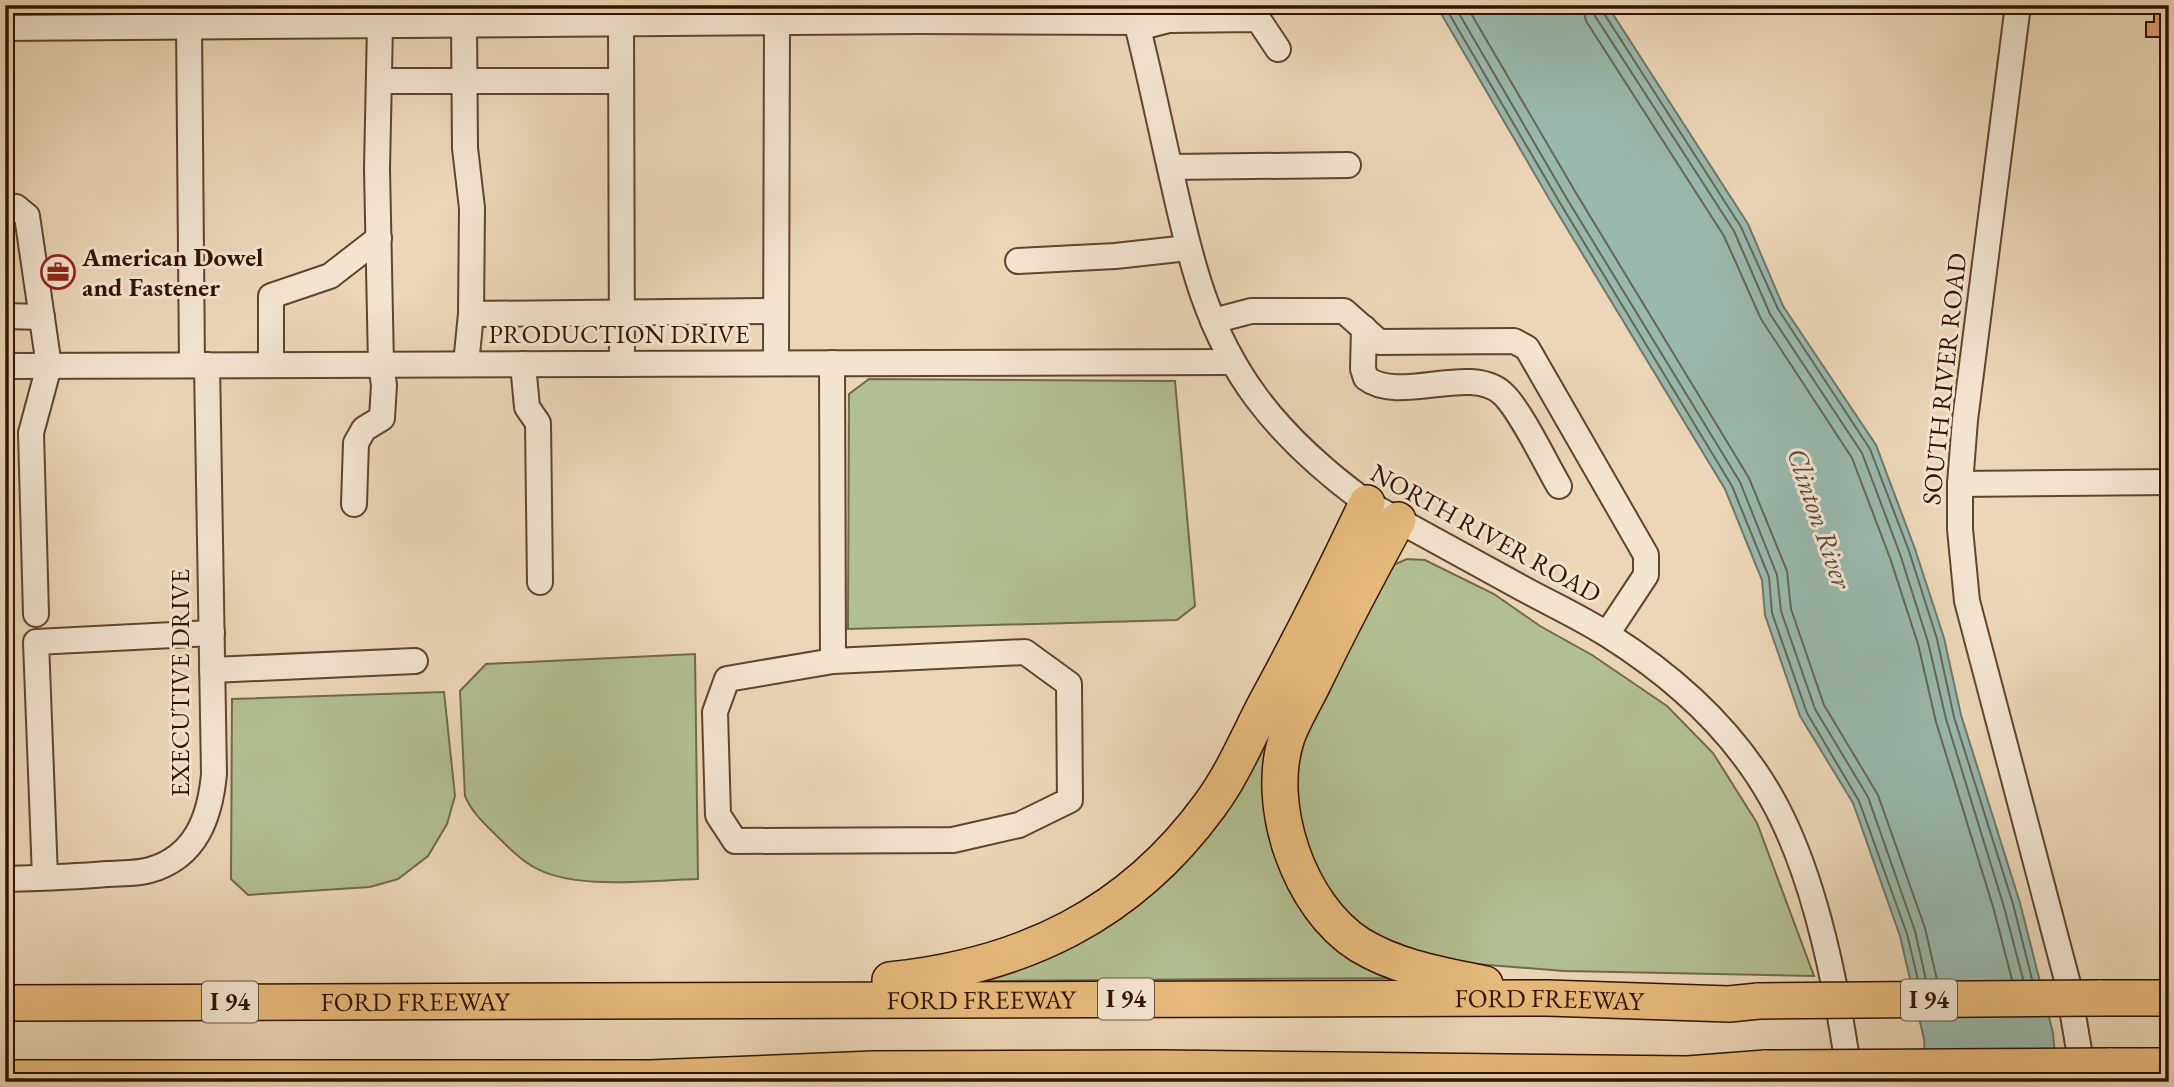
<svg xmlns="http://www.w3.org/2000/svg" width="2174" height="1087" viewBox="0 0 2174 1087" font-family="'EB Garamond',serif">
	<style>
		.green { fill: #b2bf92; stroke: #72694a; stroke-width: 2 }
		.water { fill: #99b9ae; stroke: #707769; stroke-width: 2 }
		.lines { fill: none; stroke-linecap: round; stroke-linejoin: round }
		.shore { stroke: #666658; stroke-width: 2 }
		.building { fill: #de9f76; stroke: #331301; stroke-width: 2 }
		.minor-casing { stroke: #61442e; stroke-width: 28 }
		.highway-casing { stroke: #331301; stroke-width: 38 }
		.minor { stroke: #f3e4d0; stroke-width: 24 }
		.highway { stroke: #e6bb7c; stroke-width: 35 }
		.highway-bridge-casing { stroke: #331301; stroke-width: 38; stroke-linecap: butt }
		.highway-bridge { stroke: #e6bb7c; stroke-width: 35 }
		.labels { text-anchor: middle; stroke-width: 6; stroke-linejoin: round; paint-order: stroke }
		.shield { fill: #f3e4d0; stroke: #6d523f; stroke-width: 2 }
		.shield-label { font-size: 24px; font-weight: bold; fill: #331301 }
		.poi-label { font-size: 26px; font-weight: bold; fill: #331301; stroke: #f3e4d0; text-anchor: start }
		.street-label { font-size: 26px; fill: #331301; stroke: #f3e4d0 }
		.water-label { font-size: 28px; font-style: italic; fill: #574d3e; stroke: #f3e4d0 }
	</style>
	<rect width="100%" height="100%" fill="#ecd6b7"/>
	<filter id="stains"><feTurbulence type="fractalNoise" baseFrequency=".00286" numOctaves="4"/><feColorMatrix values="0 0 0 0 .2 0 0 0 0 .09 0 0 0 0 .02 0 0 0 .5 -.17"/></filter>
	<radialGradient id="worn" r=".72"><stop offset=".6" stop-color="#630" stop-opacity="0"/><stop offset="1" stop-color="#630" stop-opacity=".3"/></radialGradient>
	<g class="green">
		<path d="M869,379l306,2 20,225 -18,14 -329,9 1,-235z"/>
		<path d="M1407,559l18,1 69,34 46,32 52,29 75,51 46,47 44,70 57,153 -250,-5 -113,-9 -26,-5 -62,-28 -35,-33 -32,-77 1,-50 9,-37 87,-167z"/>
		<path d="M695,654l3,225c-47,1 -126,12 -166,-13 -13,-7 -23,-18 -33,-28 -13,-13 -27,-25 -34,-42l-5,-105 26,-27z"/>
		<path d="M444,692l11,104 -8,28 -19,32 -30,23 -28,8 -122,8 -17,-16 1,-180z"/>
		<path d="M1282,695l-11,125 115,151v7l-418,3 115,-48z"/>
	</g>
	<path class="water" d="M1436,5h171l141,219 35,82 93,139 39,104 29,89 17,77 59,188 33,130 4,49h-131l-2,-43 -24,-103 -47,-133 -53,-87 -35,-101 -3,-35 -37,-91 -171,-282z"/>
	<g class="lines">
		<g class="shore">
			<path d="M1444,5l116,198 172,283 37,91 3,36 35,100 52,88 48,133 11,46"/>
			<path d="M1454,5l113,194 173,283 37,93 4,36 34,98 53,88 47,134 11,49"/>
			<path d="M1466,5l110,188 173,285 38,93 4,38 33,96 54,90 47,133 12,52"/>
			<path d="M1582,5l4,16 138,215 37,83 91,139 38,100 28,86 18,78 58,188 18,70"/>
			<path d="M1593,5l2,11 139,215 36,83 92,139 38,101 28,88 18,77 58,188 19,72"/>
			<path d="M1602,5l1,7 138,215 37,82 92,140 39,102 28,88 17,78 59,187 19,75"/>
		</g>
	</g>
	<path class="building" d="M2154,5h15v32h-23v-15h8z"/>
	<g class="lines">
		<g class="minor-casing">
			<g id="minor">
				<path d="M1132,5c16,60 28,121 42,181 17,77 34,146 82,211 31,42 70,76 111,106 51,28 102,56 153,84 29,16 60,30 88,48 65,41 125,95 163,162 45,79 67,195 79,284"/>
				<path d="M2018,5l-53,415 -5,64v45l7,72 100,379 12,70 3,31"/>
				<path d="M464,24l1,124 7,60 -1,106 -5,50"/>
				<path d="M621,24l1,340"/>
				<path d="M189,26l3,339"/>
				<path d="M5,28l913,-7 219,1"/>
				<path d="M1138,28l31,-8 89,-1 20,30"/>
				<path d="M379,81h242"/>
				<path d="M1170,167l178,-2"/>
				<path d="M5,206l11,1 11,9 22,150 -18,67 5,181"/>
				<path d="M1018,261l97,-5 73,-8"/>
				<path d="M471,314l305,-3"/>
				<path d="M5,316l37,1"/>
				<path d="M1213,321l38,-10h93l35,31 135,-1 13,7 119,207v20l-39,59"/>
				<path d="M1364,328l-1,41 3,9c34,26 103,-14 136,15 18,16 44,71 57,93"/>
				<path d="M776,363l1,-341"/>
				<path d="M832,363l1,298 -106,18 -12,33 3,103 17,26 218,-1 66,-15 51,-25 -1,-116 -44,-32 -192,9"/>
				<path d="M523,364l4,43 11,16 2,159"/>
				<path d="M271,365v-69l59,-20 49,-38"/>
				<path d="M5,366l1228,-4"/>
				<path d="M1960,484l209,-2"/>
				<path d="M354,504l2,-61 8,-14 18,-11 2,-33 -3,-20 -4,-196 3,-144"/>
				<path d="M212,670l203,-9"/>
				<path d="M45,877l-9,-235 176,-9"/>
				<path d="M5,879c34,-1 68,-2 102,-5 14,-1 30,0 43,-4 46,-13 60,-53 64,-96l-7,-409"/>
			</g>
		</g>
		<g class="highway-casing">
			<g id="highway">
				<path d="M1398,520c-29,53 -57,106 -83,160 -9,19 -21,38 -28,57 -23,67 12,170 73,208 38,23 82,30 125,39"/>
				<path d="M890,980c133,-14 240,-65 320,-175 23,-31 38,-68 56,-102 36,-66 69,-132 101,-200"/>
				<path d="M2098,998h71"/>
				<path id="s1" d="M5,1003l1542,-5 182,6 30,-3"/>
				<path d="M2109,1066h60"/>
				<path d="M5,1078h645l223,-9 284,-1 531,6 78,-6"/>
			</g>
		</g>
		<use href="#minor" class="minor"/>
		<use href="#highway" class="highway"/>
		<g class="highway-bridge-casing">
			<g id="highway-bridge">
				<path d="M1759,1001l339,-3"/>
				<path d="M1766,1068l343,-2"/>
			</g>
		</g>
		<use href="#highway-bridge" class="highway-bridge"/>
	</g>
	<defs>
		<g id="office-ring" transform="scale(1.75)"><circle r="9.5" fill="#f3e4d0" stroke="#8f2418" stroke-width="1.5"/><path d="M-6-3h4V-5.5h4V-3h4V5H-6ZM-1-4.5V-3h2v-1.5ZM-6 0V1H6V0Z" fill="#8f2418"/></g>
	</defs>
	<g fill-rule="evenodd">
		<use href="#office-ring" x="58" y="272"/>
	</g>
	<g class="labels">
		<g class="shield">
			<rect x="1098" y="978.5" width="56" height="41" rx="5"/>
			<rect x="1901" y="979.5" width="56" height="41" rx="5"/>
			<rect x="202" y="981.5" width="56" height="41" rx="5"/>
		</g>
		<g class="shield-label">
			<text x="1126" y="1007">I 94</text>
			<text x="1929" y="1008">I 94</text>
			<text x="230" y="1010">I 94</text>
		</g>
		<g class="poi-label">
			<text x="82" y="266">American Dowel<tspan x="82" dy="30">and Fastener</tspan></text>
		</g>
		<g class="street-label">
			<text x="619" y="343">PRODUCTION DRIVE</text>
			<text transform="translate(1944 379) rotate(-84)" y="9">SOUTH RIVER ROAD</text>
			<text transform="translate(1486 533) rotate(29)" y="9">NORTH RIVER ROAD</text>
			<text transform="translate(180 683) rotate(-90)" y="9">EXECUTIVE DRIVE</text>
			<text dy="9" stroke="none"><textPath href="#s1" startOffset="976">FORD FREEWAY</textPath></text>
			<text dy="9" stroke="none"><textPath href="#s1" startOffset="1544">FORD FREEWAY</textPath></text>
			<text dy="9" stroke="none"><textPath href="#s1" startOffset="410">FORD FREEWAY</textPath></text>
		</g>
		<g class="water-label">
			<text transform="translate(1820 518) rotate(71)" y="10">Clinton River</text>
		</g>
	</g>
	<rect width="2174" height="1087" fill="none" stroke="#ecd6b7" stroke-width="28"/>
	<rect x="7" y="7" width="2160" height="1073" fill="none" stroke="#331301" stroke-width="3.5"/>
	<rect x="14" y="14" width="2146" height="1059" fill="none" stroke="#331301" stroke-width="2"/>
	<rect width="100%" height="100%" filter="url(#stains)"/>
	<rect width="100%" height="100%" fill="url(#worn)"/>
</svg>
